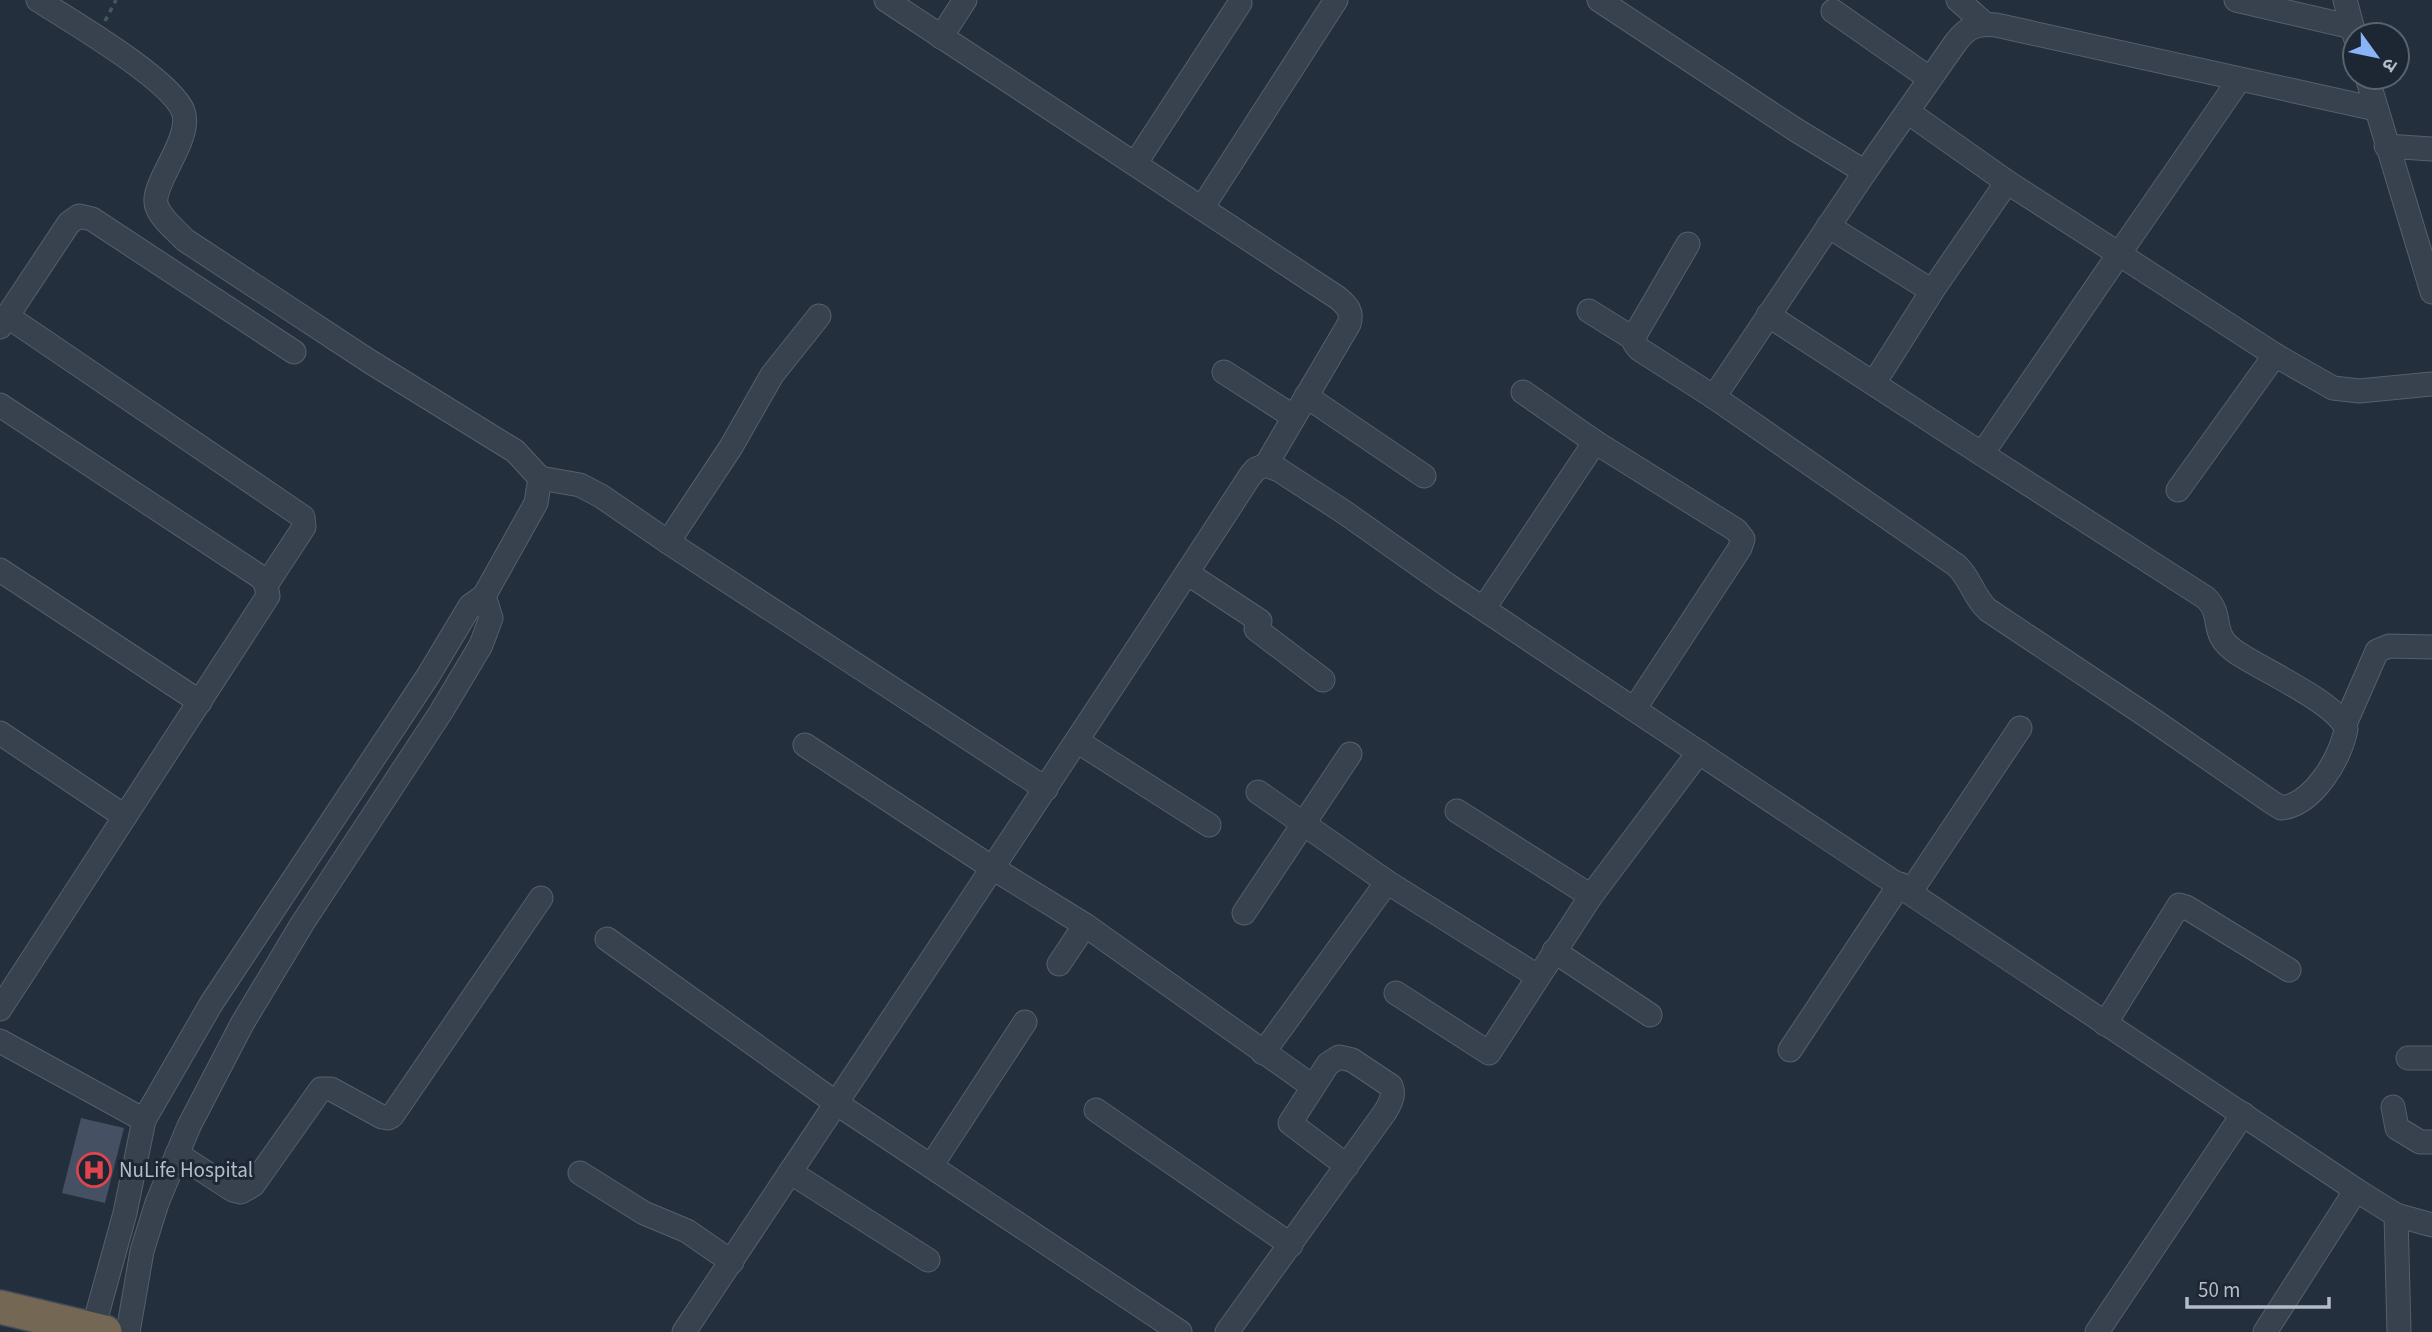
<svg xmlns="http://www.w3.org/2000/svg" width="2432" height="1332" viewBox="0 0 2432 1332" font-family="'Source Sans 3','Noto Sans Devanagari',sans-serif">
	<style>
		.building { fill: #455162 }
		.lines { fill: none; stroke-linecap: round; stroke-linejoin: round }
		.minor-casing { stroke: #565f6c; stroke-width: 25 }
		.highway-casing { stroke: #434c59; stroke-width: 36 }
		.path { stroke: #44595c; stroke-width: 3.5; stroke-dasharray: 5 5; stroke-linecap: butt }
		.minor { stroke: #38414e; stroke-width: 23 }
		.highway { stroke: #746855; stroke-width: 33 }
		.labels { text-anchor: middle; stroke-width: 6; stroke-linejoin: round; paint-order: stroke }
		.poi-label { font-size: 21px; fill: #b4bcc9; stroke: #1d2633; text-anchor: start }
	</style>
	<rect width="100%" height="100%" fill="#242f3e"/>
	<path class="building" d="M81,1118l43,10 -19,75 -43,-10z"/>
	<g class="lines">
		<g class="minor-casing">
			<g id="minor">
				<path d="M38,0c33,21 132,79 145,111 11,28 -35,75 -26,96 5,13 19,23 28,33l184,121 146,90 25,27 -4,25 -52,93 -14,10 -42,70 -217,328 -67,116 -19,93 -32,116"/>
				<path d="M886,0l452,298c9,8 15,13 11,26l-83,141"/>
				<path d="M1599,0l197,130 69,42 91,-130c12,-15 20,-19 40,-17l380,84"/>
				<path d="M1958,0l27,24"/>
				<path d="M2236,0l116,27"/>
				<path d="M2345,0l10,37"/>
				<path d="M1833,11l96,67"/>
				<path d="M941,37l24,-37"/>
				<path d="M2367,77l65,215"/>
				<path d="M2239,80l-120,174 156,101 58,33 26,3 73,-7"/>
				<path d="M2386,146l46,3"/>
				<path d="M1135,164l105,-161"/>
				<path d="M1202,208l134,-208"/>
				<path d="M1828,226l104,65 75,-109"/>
				<path d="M1688,244l-53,91v9l4,5 75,48 242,168c15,13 17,32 32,45l162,108 120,83 11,7c32,-3 60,-50 65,-79 -8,-26 -86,-60 -110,-77 -28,-19 -11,-35 -30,-54l-224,-144 137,-200 -112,-72 -99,-70"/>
				<path d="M1589,311l45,28"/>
				<path d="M1768,315l214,139"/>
				<path d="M7,316l296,201 1,10 -38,58"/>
				<path d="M0,327l69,-104 10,-7 13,3 202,133"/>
				<path d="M1224,372l70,45"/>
				<path d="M1874,383l58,-92"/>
				<path d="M1523,392l72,50 141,88 7,9 -3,9 -105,160"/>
				<path d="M1306,396l118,80"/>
				<path d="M1714,397l151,-225"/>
				<path d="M0,405l262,173 4,7 2,11 -268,413"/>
				<path d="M540,478l40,7 21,11 67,46 378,247"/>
				<path d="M2178,490l97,-135"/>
				<path d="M668,542l63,-95 41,-72 47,-59"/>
				<path d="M0,570l200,132"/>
				<path d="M1187,573l73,48 -4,8 67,51"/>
				<path d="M1484,608l111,-166"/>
				<path d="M2345,724l32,-73 12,-5 43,1"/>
				<path d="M0,733l124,83"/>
				<path d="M1077,741l132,84"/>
				<path d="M805,745l186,122 94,58 227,161"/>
				<path d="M1258,792l129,90 150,94"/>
				<path d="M1457,811l134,85"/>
				<path d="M1911,891l109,-163"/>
				<path d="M1244,913l106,-159"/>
				<path d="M607,939l229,164 344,229"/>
				<path d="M1554,951l96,64"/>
				<path d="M1059,964l26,-39"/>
				<path d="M1396,993l93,60 102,-157 108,-144"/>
				<path d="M2105,1024l74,-119 7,2 103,63"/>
				<path d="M0,1041l144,79"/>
				<path d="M1790,1050l110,-166"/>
				<path d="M1263,1053l124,-171"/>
				<path d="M2408,1058h24"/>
				<path d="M2393,1107l4,21 23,14h12"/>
				<path d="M1096,1110l195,135"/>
				<path d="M177,1154l56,36 8,2 12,-7 68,-96h10l51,28 6,1 4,-2 149,-218"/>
				<path d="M931,1166l94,-144"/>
				<path d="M790,1172l138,88"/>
				<path d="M580,1173l64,40 43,18 45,31"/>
				<path d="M2396,1215l3,117"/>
				<path d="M128,1332l14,-81 15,-48 32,-77 53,-102 60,-100 139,-212 40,-67 10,-27 -7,-22"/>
				<path d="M684,1332c189,-285 380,-569 566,-856l6,-7 10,-4 13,5 65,42 102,72 910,606 40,25 36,10"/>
				<path d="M1227,1332l158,-220c5,-8 10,-17 6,-26l-39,-26 -13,-3 -11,7 -38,59 57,43"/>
				<path d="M2097,1332l146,-218"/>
				<path d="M2265,1332l91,-142"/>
			</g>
		</g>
		<g class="highway-casing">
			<path id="highway" d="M0,1307l105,25"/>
		</g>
		<path class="path" d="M105,21l11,-21"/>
		<use href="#minor" class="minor"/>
		<use href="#highway" class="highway"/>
	</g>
	<defs>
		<g id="hospital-ring" transform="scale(1.75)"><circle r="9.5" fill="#1d2633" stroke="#e0444e" stroke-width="1.5"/><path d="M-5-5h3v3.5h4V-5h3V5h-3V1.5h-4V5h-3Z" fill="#e0444e"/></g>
	</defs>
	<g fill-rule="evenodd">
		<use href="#hospital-ring" x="94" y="1170"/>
	</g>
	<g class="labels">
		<g class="poi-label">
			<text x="119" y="1177">NuLife Hospital</text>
		</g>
	</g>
	<g transform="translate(2376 56) rotate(123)"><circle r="33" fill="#1d2633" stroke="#59626f" stroke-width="2"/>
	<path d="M0-5L12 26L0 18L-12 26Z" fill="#8ab4f8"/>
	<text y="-10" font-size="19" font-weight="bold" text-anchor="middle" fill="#b4bcc9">उ</text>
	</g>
	<path d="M2187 1297v10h142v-10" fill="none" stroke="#b4bcc9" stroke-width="3.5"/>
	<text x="2198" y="1297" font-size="21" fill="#b4bcc9" stroke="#1d2633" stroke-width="5" paint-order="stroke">50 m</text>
</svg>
